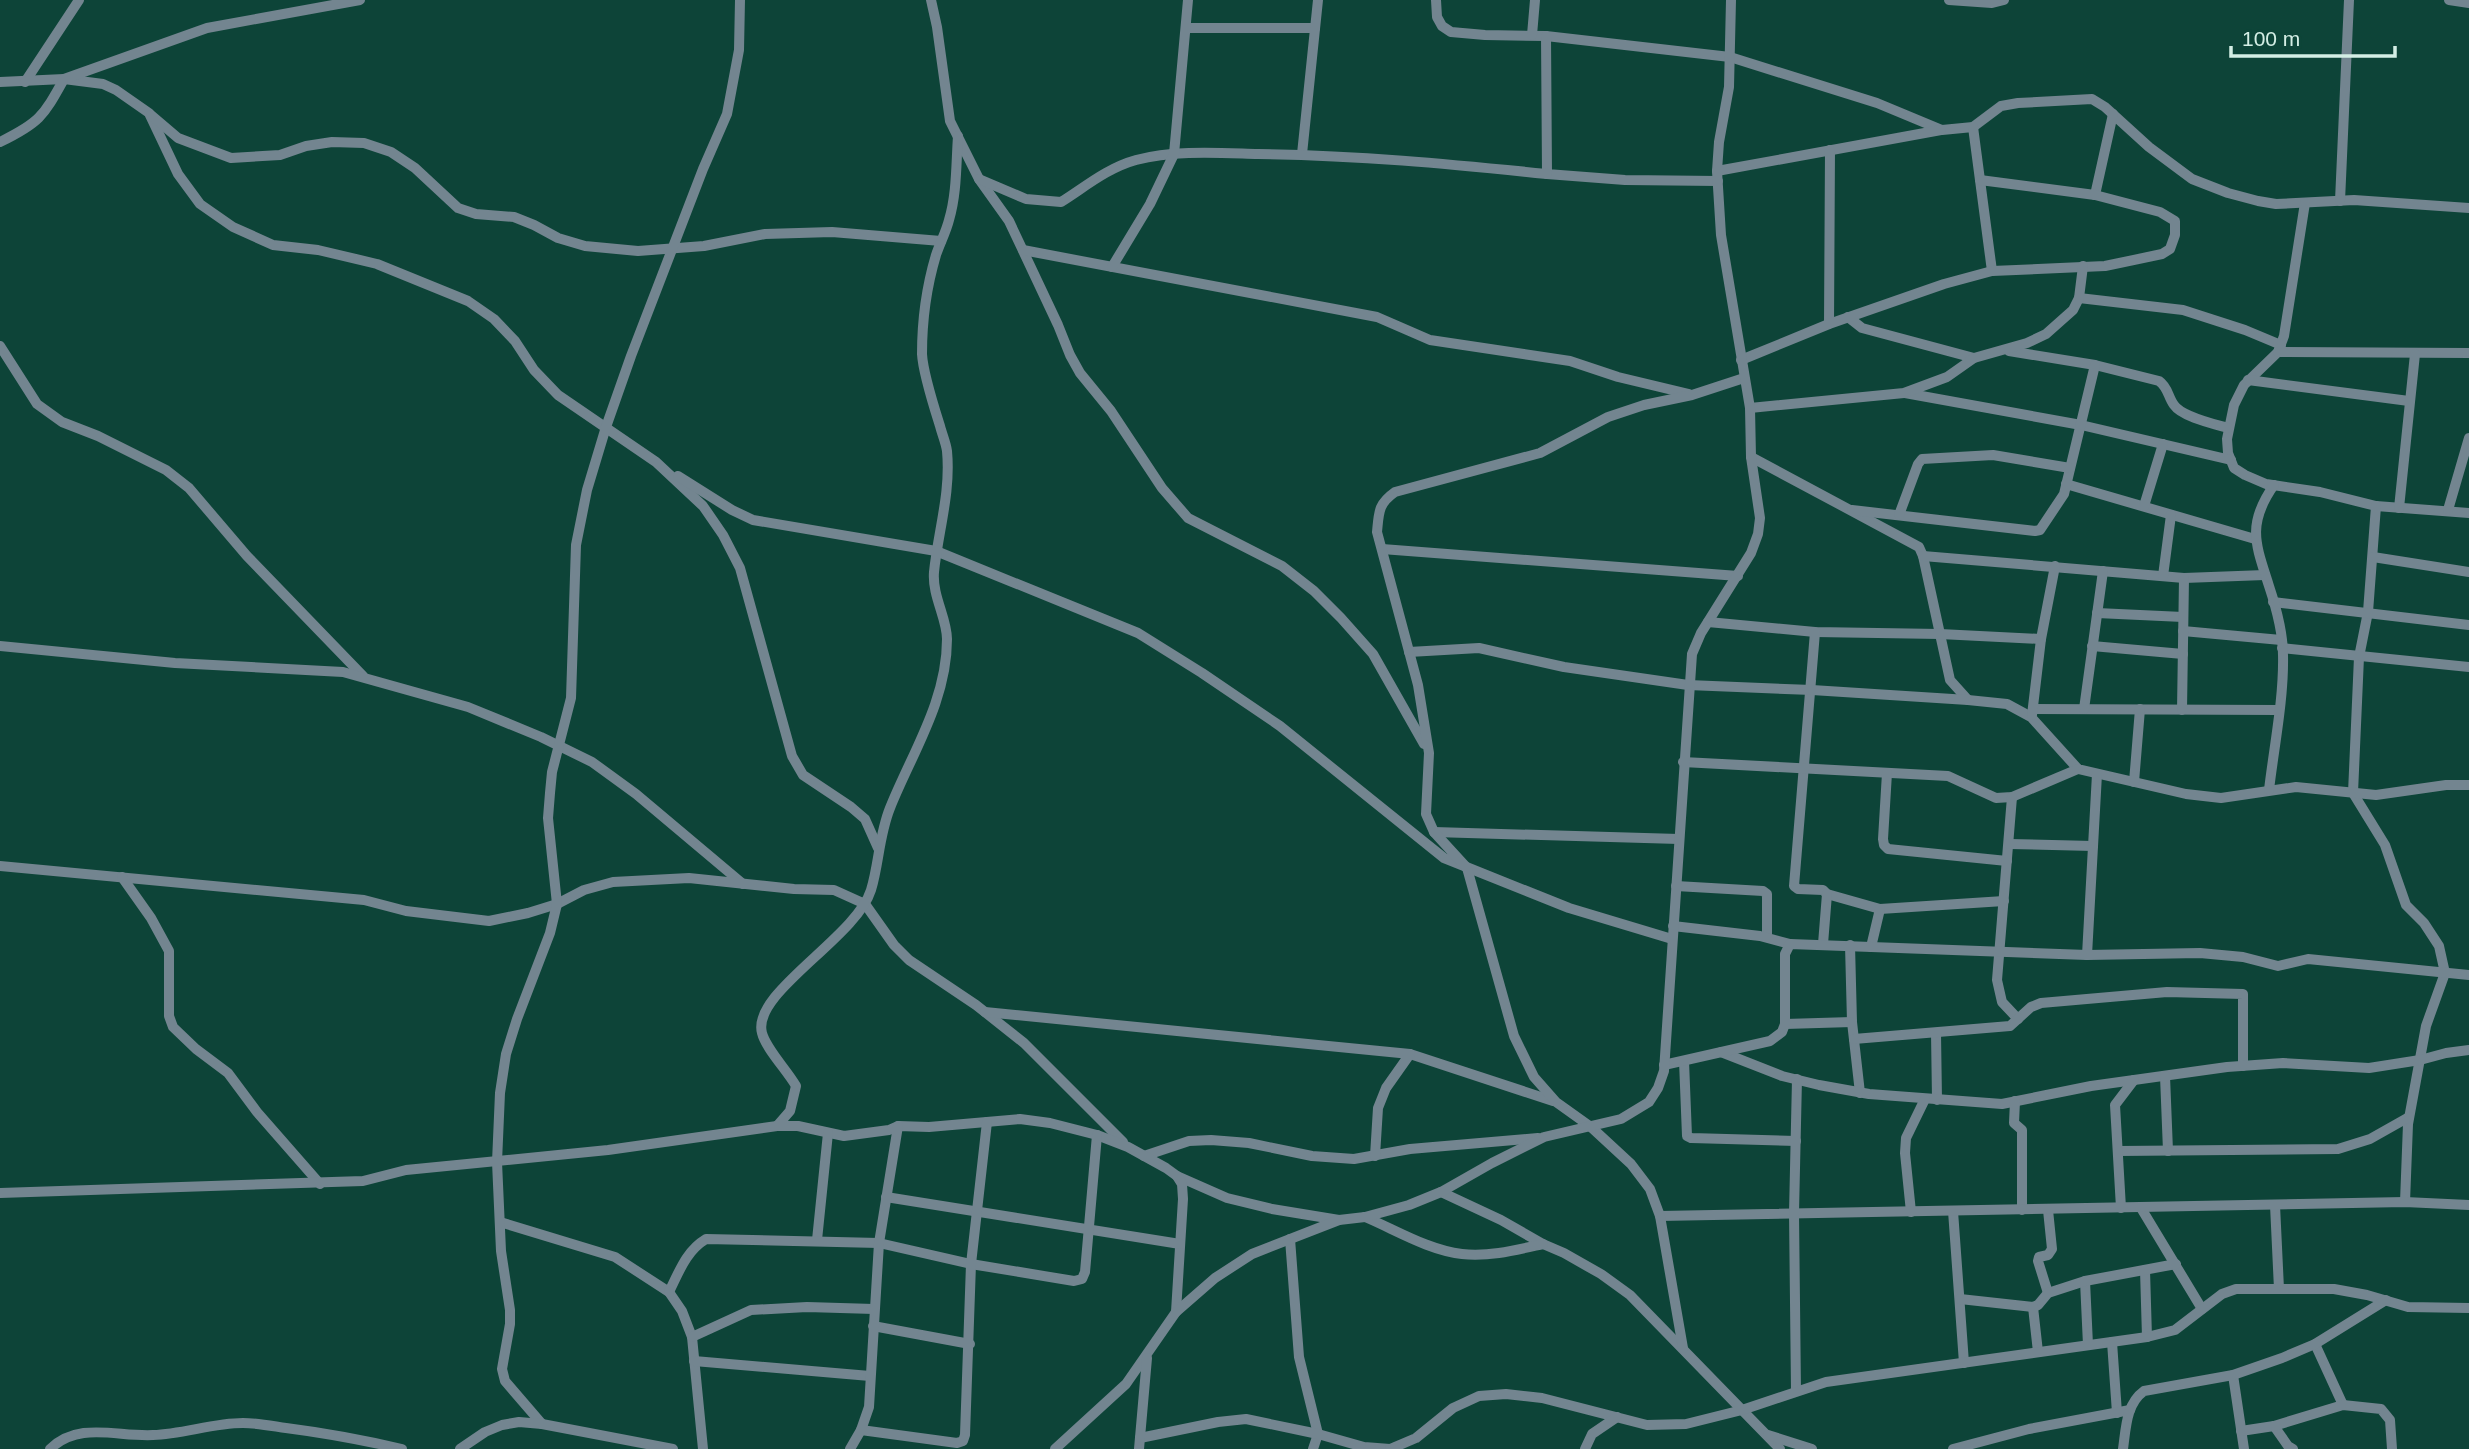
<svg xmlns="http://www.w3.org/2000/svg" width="2469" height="1449" viewBox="0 0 2469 1449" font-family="Helvetica,sans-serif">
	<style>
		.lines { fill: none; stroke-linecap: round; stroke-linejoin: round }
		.minor { stroke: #738590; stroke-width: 10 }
	</style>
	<rect width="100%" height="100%" fill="#0d4438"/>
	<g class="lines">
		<g class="minor">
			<path d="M931,0l6,27 13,94 29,58 30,42 49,104 12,30 10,18 31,38 51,77 26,30 94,48 32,25 27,27 32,36 51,90"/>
			<path d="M1436,0l1,17 5,9 9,6 34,3 61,1 184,21 147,46 65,27 31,-3 28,-21 17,-3 74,-4 13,8 44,40 43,32 36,14 30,8 18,3 78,-4 115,8"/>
			<path d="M1949,0l43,3 12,-3"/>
			<path d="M2449,0l20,3"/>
			<path d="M1186,28h129"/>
			<path d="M1532,35l3,-35"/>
			<path d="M1546,36l1,138 78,6 93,1"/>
			<path d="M0,82l64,-3 39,5 13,6 33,23 29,61 22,30 33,23 40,18 45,5 59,14 91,37 26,18 21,22 19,29 24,25 98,67 47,44 20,29 17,33 52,188 11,19 48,32 14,12 13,29"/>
			<path d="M25,82l54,-82"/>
			<path d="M151,115l27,23 53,20 49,-3 26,-9 26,-4 32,1 27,9 24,16 43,40 18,6 38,3 20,8 24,13 27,8 53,5 66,-5 61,-12 67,-2 109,9"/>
			<path d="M1973,127l19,144"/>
			<path d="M0,142c39,-19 43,-25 64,-63l143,-51 153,-28"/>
			<path d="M1302,154l16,-154"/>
			<path d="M1717,171l224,-41"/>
			<path d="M979,179l47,20 35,3c24,-15 46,-34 75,-42 39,-10 82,-7 122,-6 97,1 192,10 289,20"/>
			<path d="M2095,195l18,-81"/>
			<path d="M2340,201l9,-201"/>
			<path d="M2305,203l-21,133 -6,16 -34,33 -10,20 -7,34 1,14 6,15 11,7 21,9 54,8 56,14 93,7"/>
			<path d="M1023,250l354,67 53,23 140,21 48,16 71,17"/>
			<path d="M1112,267l38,-63 24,-50 14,-154"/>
			<path d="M2079,298l104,12 62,20 36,15"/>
			<path d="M1848,317l14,11 112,30"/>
			<path d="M1829,324l1,-174"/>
			<path d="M0,346l37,58 25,18 36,14 68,34 23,18 58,68 116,120"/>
			<path d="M2009,351l86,14 64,16c9,6 9,16 15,24 8,12 40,19 54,23"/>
			<path d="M2278,352l191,1"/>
			<path d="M1741,360l88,-36 115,-40 48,-13 113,-5 57,-12 8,-5 5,-14v-14l-15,-9 -65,-17 -115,-15"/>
			<path d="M2248,380l161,21"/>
			<path d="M1905,393l176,32 150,35"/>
			<path d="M1750,408l154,-15 43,-16 27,-19 53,-15 19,-9 27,-24 6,-12 4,-32"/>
			<path d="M1751,457l168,90 4,9 27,124 18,20"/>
			<path d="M678,476l54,34 21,10 183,31 202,82 64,40 78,53 164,132 125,50 103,31"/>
			<path d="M2066,484l189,55"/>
			<path d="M2144,506l19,-62"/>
			<path d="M2376,506l-8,106 -9,45 -6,136 32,52 21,60 18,18 15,23 6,27 -19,53 -18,98 -3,78"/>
			<path d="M2399,508l16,-154"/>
			<path d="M1852,510l183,21 5,-1 24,-36 31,-129"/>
			<path d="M2448,510l21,-72"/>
			<path d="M1899,515l19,-51 4,-5 71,-4 77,13"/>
			<path d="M1382,549l356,27"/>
			<path d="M1923,556l261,22 81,-3"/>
			<path d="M2373,557l96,15"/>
			<path d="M2163,576l8,-61"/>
			<path d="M2273,602l196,23"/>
			<path d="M2097,613l86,4"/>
			<path d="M1708,622l107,10 125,2 101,5"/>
			<path d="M2183,631l98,9"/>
			<path d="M1815,632l-21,254 4,3 25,1 4,4 53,15 124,-8"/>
			<path d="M0,646l175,17 168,9 125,35 73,30 51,25 44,32 107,90"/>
			<path d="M2092,646l91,8"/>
			<path d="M2282,648l187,19"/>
			<path d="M1409,652l70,-4 85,19 124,18 124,5 156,10 39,4 24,13 47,52 108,25 35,4 75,-11 80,8 70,-10h23"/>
			<path d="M2033,709l246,1"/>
			<path d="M2084,709l19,-138"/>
			<path d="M2182,710l2,-132"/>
			<path d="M2032,715l9,-76 14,-73"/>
			<path d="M1683,762l265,14 48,22 16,-1 66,-28"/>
			<path d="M1887,773l-4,66 1,6 4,4 119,12"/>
			<path d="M2134,782l6,-73"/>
			<path d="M2269,790c5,-43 15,-92 14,-135 0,-21 -7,-48 -14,-69 -13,-41 -23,-61 5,-101"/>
			<path d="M2012,797l-15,183 5,22 16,17"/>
			<path d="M1434,832l245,7"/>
			<path d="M2009,844l84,2"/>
			<path d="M0,866l364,34 42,11 83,10 39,-8 29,-9 27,-14 29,-8 76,-4 105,11 40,1 31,14 29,41 15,15 67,45 48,38 99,99"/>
			<path d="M122,877l29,41 18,33v65l4,11 23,22 32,24 29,39 63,72"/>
			<path d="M1676,886l87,5 4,3v43"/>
			<path d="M1673,926l87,10 30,8"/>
			<path d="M1823,944l4,-50"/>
			<path d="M1850,945l2,77 8,71"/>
			<path d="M1871,947l9,-38"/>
			<path d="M2087,955l10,-181"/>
			<path d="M985,1012l425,42 143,47"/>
			<path d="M1785,1024l67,-2"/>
			<path d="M1936,1033l1,67"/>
			<path d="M1854,1039l156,-13 21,-19 10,-4 126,-11 76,2v72"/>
			<path d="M1721,1052l61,24 37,9 50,9 133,10 89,-18 136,-19 56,-4 86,5 51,-8 26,-7 23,-3"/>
			<path d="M1684,1061l3,75 4,2 105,3"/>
			<path d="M1664,1065l106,-24 12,-9 3,-8v-70l5,-10 297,11 113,-2 43,4 35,9 30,-7 161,16"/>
			<path d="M2165,1076l3,75"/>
			<path d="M2015,1101l-1,22 8,7v80"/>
			<path d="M777,1126l13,-15 6,-25c-9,-16 -30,-37 -34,-53 -11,-40 94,-95 109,-143 8,-26 8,-55 19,-82 22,-55 57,-107 57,-169 0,-21 -15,-43 -13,-67 4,-40 17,-79 13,-121 -1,-8 -5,-17 -7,-25 -6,-19 -17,-53 -18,-72 0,-32 5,-69 14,-99 4,-12 10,-23 13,-35 8,-27 7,-56 9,-84"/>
			<path d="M2118,1151l220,-2 32,-10 39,-22"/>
			<path d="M1144,1156l45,-15 22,-1 38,3 63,13 42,3 56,-10 128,-11"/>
			<path d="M1375,1156l3,-48 8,-20 24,-34"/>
			<path d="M1177,1176l50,22 45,11 67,11"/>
			<path d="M1441,1192l60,28 42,24 21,9 37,21 29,21 150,154"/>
			<path d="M0,1193l363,-12 43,-11 202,-20 169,-24h21l46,10 45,-6 9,-4 31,1 91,-8 30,4 47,12 31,12 38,21 11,8 5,8 1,15 -7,113"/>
			<path d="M886,1197l294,47"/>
			<path d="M2275,1205l4,84"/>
			<path d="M2121,1208l-6,-103 19,-25"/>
			<path d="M2141,1208l61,101"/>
			<path d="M2048,1210l4,39 -4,6 -9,2 -1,4 10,32"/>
			<path d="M1953,1211l11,152"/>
			<path d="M1911,1212l-6,-59 1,-15 19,-39"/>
			<path d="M1660,1216l745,-14 64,3"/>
			<path d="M1365,1217c31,13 63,33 97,37 27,3 54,-4 81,-10"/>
			<path d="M500,1222l115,35 54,35 13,19 10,26 11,112"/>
			<path d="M1290,1239l9,118 19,77 -5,15"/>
			<path d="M817,1240l11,-107"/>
			<path d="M2145,1270l2,67"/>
			<path d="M2085,1281l3,64"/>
			<path d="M669,1292c10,-20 17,-41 37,-53l173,4 92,21 103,17 8,-2 3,-7 12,-137"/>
			<path d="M1960,1299l73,8 5,-2 10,-12 37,-12 91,-17"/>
			<path d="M2033,1307l5,45"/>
			<path d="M873,1326l97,18"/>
			<path d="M692,1337l59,-27 56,-3 67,2"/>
			<path d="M2112,1342l5,71"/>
			<path d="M2315,1344l28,61"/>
			<path d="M1683,1348l-23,-132 -10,-27 -19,-25 -40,-37 -35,-25 -22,-25 -20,-41 -47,-168 -33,-36 -8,-18 3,-61 -11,-68 -41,-153c2,-20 1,-28 18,-40l145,-39 68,-36 36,-12 48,-10 52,-17"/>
			<path d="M694,1361l176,15"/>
			<path d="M2233,1375l11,74"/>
			<path d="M1796,1391l-2,-178 3,-134"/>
			<path d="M542,1424l-37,-43 -3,-12 8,-45v-14l-9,-59 -4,-89 3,-69 6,-39 11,-35 33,-86 7,-29 -9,-86 2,-25 2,-21 19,-74 5,-153 11,-55 19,-63 25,-71 72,-187 24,-55 12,-64 1,-50"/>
			<path d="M2274,1426l14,20 5,3"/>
			<path d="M861,1430l96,13 6,-2 2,-6 6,-171 16,-142"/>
			<path d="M2241,1431l33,-5 69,-21 38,4 9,11 2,29"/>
			<path d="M1768,1435l44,14"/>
			<path d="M1140,1438l78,-16 28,-3 72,15 46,13 26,2"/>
			<path d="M50,1449c29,-28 67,-12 103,-14 30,-1 60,-12 90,-12 14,0 29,3 43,5 39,5 77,12 116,21"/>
			<path d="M460,1449l25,-17 17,-7 17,-3 23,2 131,25"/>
			<path d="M850,1449l11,-19 8,-23 10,-164 19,-117"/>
			<path d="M1055,1449l71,-65 50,-72 39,-34 37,-24 87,-34 26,-3 44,-12 32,-13 51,-29 52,-26 77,-18 28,-17 9,-14 6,-17 28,-417 9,-21 50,-80 7,-19 2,-16 -9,-61 -1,-49 -29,-173 -4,-64 2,-29 10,-55 2,-87"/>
			<path d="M1139,1449l8,-91"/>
			<path d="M1390,1449l26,-11 37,-30 26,-12 27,-2 36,4 105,27 39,-1 56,-14 84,-28 321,-45 28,-7 47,-36 14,-5h98l33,6 41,12 61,1"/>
			<path d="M1585,1449l7,-15 25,-17"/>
			<path d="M1953,1449l76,-20 101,-19"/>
			<path d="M2123,1449c3,-21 3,-45 21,-58l89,-16 49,-17 33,-14 71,-44"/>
		</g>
	</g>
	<path d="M2231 46v10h164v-10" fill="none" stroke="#d4eee5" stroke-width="3.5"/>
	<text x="2242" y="46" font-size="21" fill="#d4eee5" stroke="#0d4438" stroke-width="5" paint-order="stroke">100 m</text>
</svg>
